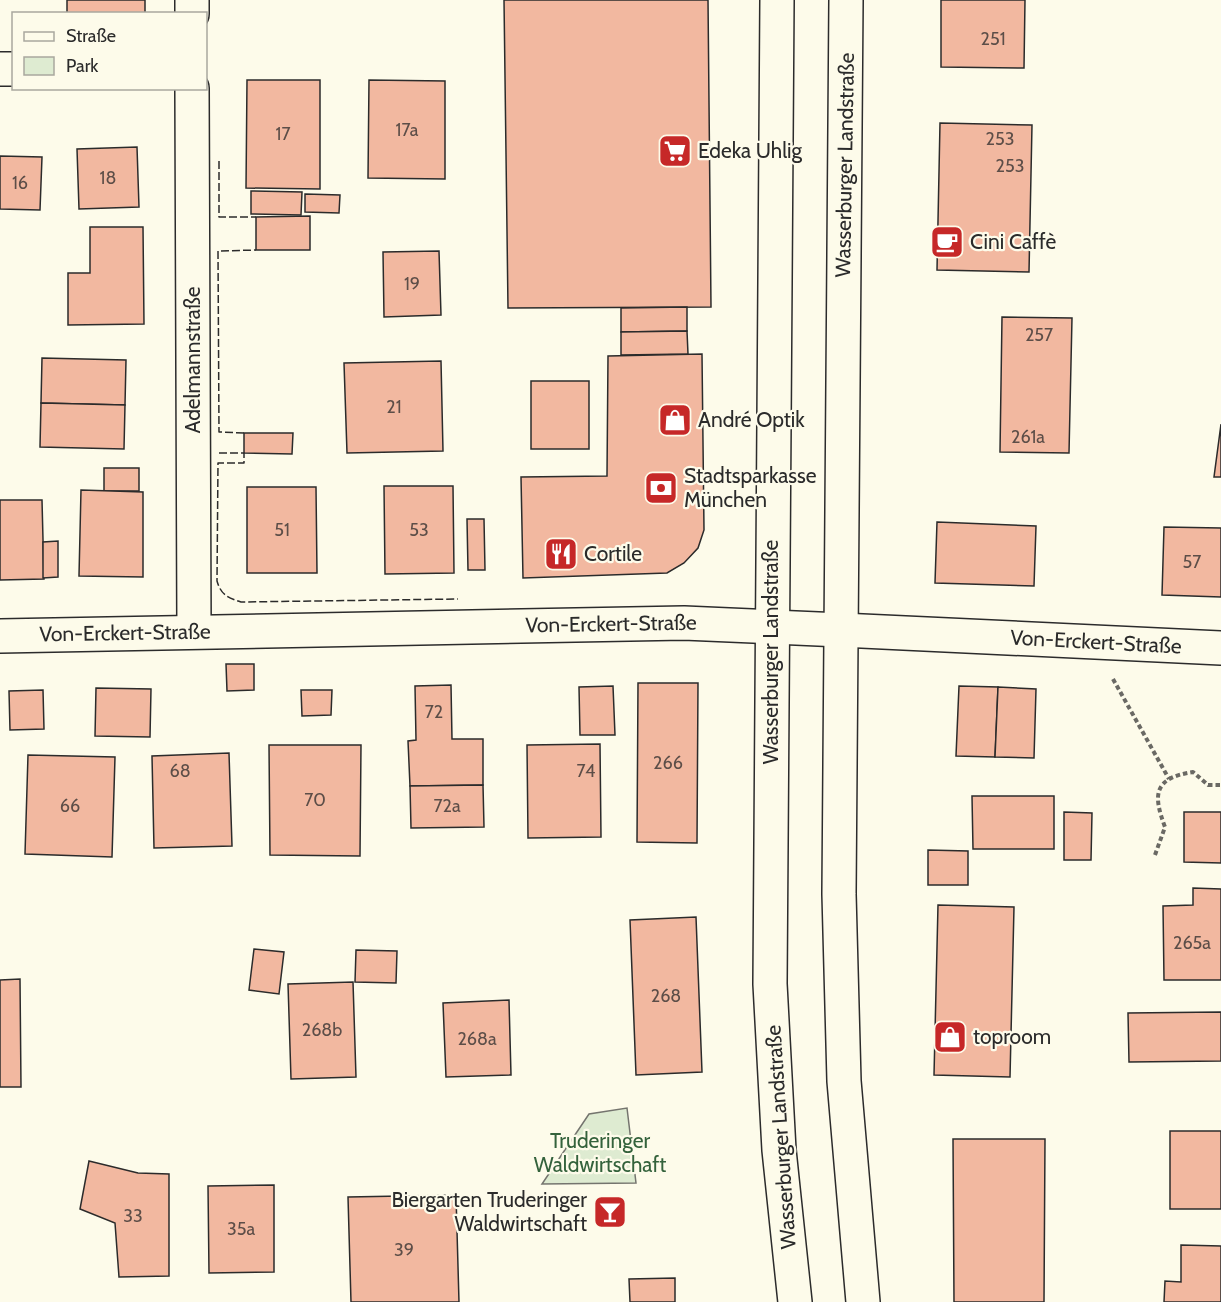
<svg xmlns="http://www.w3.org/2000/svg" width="1221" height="1302" viewBox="0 0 1221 1302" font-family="Cabin,sans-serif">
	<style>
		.green { fill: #deebd1; stroke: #74746e; stroke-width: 1.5 }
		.building { fill: #f2b8a0; stroke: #2b2b2b; stroke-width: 1.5 }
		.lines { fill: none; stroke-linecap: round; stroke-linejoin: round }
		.street-casing { stroke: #2b2b2b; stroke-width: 36 }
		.secondary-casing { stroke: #2b2b2b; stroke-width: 36 }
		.primary-casing { stroke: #2b2b2b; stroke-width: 36 }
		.path { stroke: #6a6964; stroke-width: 4; stroke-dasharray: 4.5 3; stroke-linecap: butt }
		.street { stroke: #fdfbea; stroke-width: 33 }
		.secondary { stroke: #fdfbea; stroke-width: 33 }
		.primary { stroke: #fdfbea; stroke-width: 33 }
		.fence { stroke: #2b2b2b; stroke-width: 1.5; stroke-dasharray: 8 3; stroke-linecap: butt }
		.labels { text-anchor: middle; stroke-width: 4.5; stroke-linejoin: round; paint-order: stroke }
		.number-label { font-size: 18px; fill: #5d4e48 }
		.poi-label { font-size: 21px; fill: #2b2b2b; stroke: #fdfbea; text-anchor: start }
		.street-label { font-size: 21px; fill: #2b2b2b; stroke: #fdfbea }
		.park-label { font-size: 21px; fill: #34623c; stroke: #fdfbea }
	</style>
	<rect width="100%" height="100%" fill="#fdfbea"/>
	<path class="green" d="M627,1108l9,75 -94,1 47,-70z"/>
	<g class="building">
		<rect x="67" y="0" width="78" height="14"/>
		<path d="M504,0h204l3,307 -203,1z"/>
		<path d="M941,0h84l-1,68 -83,-1z"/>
		<path d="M247,80h73v109l-74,-1z"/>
		<path d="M369,80l76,1v98l-77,-1z"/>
		<path d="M940,123l92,2 -3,147 -92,-2z"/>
		<path d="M137,147l2,60 -60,2 -2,-60z"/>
		<path d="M0,156l42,1 -2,53 -40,-1z"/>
		<path d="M251,191l51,1 -1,23 -50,-1z"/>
		<path d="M305,194l35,1 -1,18 -34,-1z"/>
		<path d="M310,216v34h-54v-33z"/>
		<path d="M90,227h53l1,97 -76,1v-52h22z"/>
		<path d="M439,251l2,64 -57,2 -1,-65z"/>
		<path d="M687,307v24l-66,1v-24z"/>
		<path d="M1002,317l70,1 -3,135 -69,-1z"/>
		<path d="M687,331l1,23 -67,1v-23z"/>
		<path d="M702,354l2,176 -6,18 -14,15 -17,10 -144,5 -2,-101 86,-1 1,-120z"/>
		<path d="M42,358l84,2 -1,45 -84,-2z"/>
		<path d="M441,361l2,90 -96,2 -3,-90z"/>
		<rect x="531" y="381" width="58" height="68"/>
		<path d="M41,403l84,2 -1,44 -84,-2z"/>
		<path d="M1221,424v53h-7z"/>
		<path d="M244,433h49l-1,21 -48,-1z"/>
		<rect x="104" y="468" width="35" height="23"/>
		<path d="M384,486h69l1,87 -69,1z"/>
		<path d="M247,487h69l1,86h-70z"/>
		<path d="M81,490l62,2v85l-64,-1z"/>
		<path d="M0,500h42l2,79 -44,1z"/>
		<path d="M467,519h17l1,51h-17z"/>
		<path d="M937,522l99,4 -2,60 -99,-3z"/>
		<path d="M1164,527l57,1v69l-59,-2z"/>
		<path d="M58,541v36l-15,1v-36z"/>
		<path d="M226,664h28v26l-27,1z"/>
		<path d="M638,683h60l-1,160 -60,-1z"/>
		<path d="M451,685l1,54h31v46l-73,1 -2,-45 8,-1 -1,-54z"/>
		<path d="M613,686l2,49h-35l-1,-48z"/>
		<path d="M959,686l39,1 -3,70 -39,-1z"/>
		<path d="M998,687l38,2 -2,69 -39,-1z"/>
		<path d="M96,688l55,1 -1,48 -55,-1z"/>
		<path d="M43,690l1,39 -34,1 -1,-39z"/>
		<path d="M301,690h31l-1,25 -29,1z"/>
		<path d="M600,744l1,93 -73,1 -1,-93z"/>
		<path d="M269,745h92l-1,111 -90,-1z"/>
		<path d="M229,753l3,93 -78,2 -2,-92z"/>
		<path d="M28,755l87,2 -3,100 -87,-3z"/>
		<path d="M483,785l1,42 -73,1 -1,-42z"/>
		<path d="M972,796h82v53h-81z"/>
		<path d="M1064,812l28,1 -1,47h-27z"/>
		<path d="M1184,812h37v51l-37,-1z"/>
		<path d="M928,850l40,1v34h-40z"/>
		<path d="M1193,888l28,1v91h-57l-1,-74 30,-1z"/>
		<path d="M938,905l76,2 -4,170 -76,-2z"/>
		<path d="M696,917l6,155 -66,3 -6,-155z"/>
		<path d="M254,949l30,3 -5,42 -30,-4z"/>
		<path d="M356,950l41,1 -1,32 -41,-1z"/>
		<path d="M20,979l1,108h-21v-107z"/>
		<path d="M353,982l3,95 -65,2 -3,-95z"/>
		<path d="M509,1000l2,75 -65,2 -3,-74z"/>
		<path d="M1221,1012v49l-92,1 -1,-49z"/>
		<rect x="1170" y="1131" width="51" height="78"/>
		<path d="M953,1139h92l-1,163h-90z"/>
		<path d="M89,1161l49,12 31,1v102l-50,1 -4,-54 -35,-14z"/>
		<path d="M274,1185v87l-65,1 -1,-87z"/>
		<path d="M456,1195l3,107h-108l-3,-105z"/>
		<path d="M1181,1245l40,1v56h-57l1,-21 16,1z"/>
		<path d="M675,1278v24h-45l-1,-23z"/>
	</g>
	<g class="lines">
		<g class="street-casing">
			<g id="street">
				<path d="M192,14v-14"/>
				<path d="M0,69h14"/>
				<path d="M192,88l2,543"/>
				<path d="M841,630l380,18"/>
			</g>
		</g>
		<g class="secondary-casing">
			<path id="secondary" d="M0,636l684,-13 157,7"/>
		</g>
		<g class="primary-casing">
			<g id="primary">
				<path d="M777,0l-7,984 9,166 16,152"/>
				<path d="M846,0l-7,894 5,187 19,221"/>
			</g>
		</g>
		<g class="path">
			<path d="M1113,679l56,100"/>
			<path d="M1155,855l10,-28c-12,-32 -12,-49 28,-55l15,13h13"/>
		</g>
		<use href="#street" class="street"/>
		<use href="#secondary" class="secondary"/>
		<use href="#primary" class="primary"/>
		<g class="fence">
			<path d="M219,161v56h37"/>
			<path d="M244,433l-25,-1 -1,-181 38,-1"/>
			<path d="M219,453h25v10h-26l-1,118c4,14 11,17 24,21l217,-3"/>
		</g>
	</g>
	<defs>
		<g id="supermarket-square" transform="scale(1.725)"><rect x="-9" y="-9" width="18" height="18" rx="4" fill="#c62828" stroke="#fdfbea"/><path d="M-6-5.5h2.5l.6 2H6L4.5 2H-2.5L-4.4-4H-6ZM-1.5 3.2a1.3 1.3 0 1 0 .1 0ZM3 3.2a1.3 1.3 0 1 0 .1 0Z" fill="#fff"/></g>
		<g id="cafe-square" transform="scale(1.725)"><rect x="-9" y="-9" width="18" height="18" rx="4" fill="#c62828" stroke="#fdfbea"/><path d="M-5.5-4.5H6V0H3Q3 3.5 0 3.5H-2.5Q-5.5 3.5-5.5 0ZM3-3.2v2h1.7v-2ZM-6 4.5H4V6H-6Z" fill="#fff"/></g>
		<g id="shop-square" transform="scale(1.725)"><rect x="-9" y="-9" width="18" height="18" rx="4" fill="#c62828" stroke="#fdfbea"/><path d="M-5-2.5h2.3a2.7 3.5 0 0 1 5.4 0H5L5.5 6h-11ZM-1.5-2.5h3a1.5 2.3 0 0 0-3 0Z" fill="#fff"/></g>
		<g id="bank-square" transform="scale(1.725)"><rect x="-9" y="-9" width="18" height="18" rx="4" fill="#c62828" stroke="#fdfbea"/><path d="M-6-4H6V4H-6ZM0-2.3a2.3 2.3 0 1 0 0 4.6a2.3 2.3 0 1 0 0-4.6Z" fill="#fff"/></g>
		<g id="restaurant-square" transform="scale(1.725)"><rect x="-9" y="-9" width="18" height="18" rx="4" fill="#c62828" stroke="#fdfbea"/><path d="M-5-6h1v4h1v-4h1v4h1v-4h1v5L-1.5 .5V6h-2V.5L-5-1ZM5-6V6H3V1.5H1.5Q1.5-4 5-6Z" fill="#fff"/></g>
		<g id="bar-square" transform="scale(1.725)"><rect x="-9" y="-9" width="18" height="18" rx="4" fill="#c62828" stroke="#fdfbea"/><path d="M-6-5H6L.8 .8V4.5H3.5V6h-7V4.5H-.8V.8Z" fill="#fff"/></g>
	</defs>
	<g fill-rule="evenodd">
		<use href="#supermarket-square" x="675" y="151"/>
		<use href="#cafe-square" x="947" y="242"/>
		<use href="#shop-square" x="675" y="420"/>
		<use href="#bank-square" x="661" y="488"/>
		<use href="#restaurant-square" x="561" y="554"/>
		<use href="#shop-square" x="950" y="1037"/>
		<use href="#bar-square" x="610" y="1212"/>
	</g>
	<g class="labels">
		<g class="number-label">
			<text x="993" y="45">251</text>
			<text x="407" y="136">17a</text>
			<text x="283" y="140">17</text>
			<text x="1000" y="145">253</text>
			<text x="1010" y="172">253</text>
			<text x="108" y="184">18</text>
			<text x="20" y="189">16</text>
			<text x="412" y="290">19</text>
			<text x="1039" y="341">257</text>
			<text x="394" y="413">21</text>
			<text x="1028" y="443">261a</text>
			<text x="282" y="536">51</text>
			<text x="419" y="536">53</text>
			<text x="1192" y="568">57</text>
			<text x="434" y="718">72</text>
			<text x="668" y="769">266</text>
			<text x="180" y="777">68</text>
			<text x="586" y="777">74</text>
			<text x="315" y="806">70</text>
			<text x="70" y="812">66</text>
			<text x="447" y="812">72a</text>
			<text x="1192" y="949">265a</text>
			<text x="666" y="1002">268</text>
			<text x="322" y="1036">268b</text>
			<text x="477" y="1045">268a</text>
			<text x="133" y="1222">33</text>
			<text x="241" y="1235">35a</text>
			<text x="404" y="1256">39</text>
		</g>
		<g class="poi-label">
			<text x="698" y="158">Edeka Uhlig</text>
			<text x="970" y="249">Cini Caffè</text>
			<text x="698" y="427">André Optik</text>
			<text x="684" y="483">Stadtsparkasse<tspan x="684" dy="24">München</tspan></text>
			<text x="584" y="561">Cortile</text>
			<text x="973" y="1044">toproom</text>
			<text x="587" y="1207" text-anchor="end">Biergarten Truderinger<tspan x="587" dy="24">Waldwirtschaft</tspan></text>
		</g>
		<g class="street-label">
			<text transform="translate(845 165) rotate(-89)" y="7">Wasserburger Landstraße</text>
			<text transform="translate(193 360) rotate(-90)" y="7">Adelmannstraße</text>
			<text transform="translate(611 624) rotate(-1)" y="7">Von-Erckert-Straße</text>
			<text transform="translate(125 633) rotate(-1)" y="7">Von-Erckert-Straße</text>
			<text transform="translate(1096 642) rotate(3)" y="7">Von-Erckert-Straße</text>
			<text transform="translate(771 652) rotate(-90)" y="7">Wasserburger Landstraße</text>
			<text transform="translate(781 1137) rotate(-94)" y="7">Wasserburger Landstraße</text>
		</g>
		<g class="park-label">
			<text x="600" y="1148">Truderinger<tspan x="600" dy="24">Waldwirtschaft</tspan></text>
		</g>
	</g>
	<rect x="12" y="12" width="195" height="78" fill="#fdfbea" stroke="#a9a89e" stroke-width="1.5"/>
	<rect x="24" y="32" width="30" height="9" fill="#fdfbea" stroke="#a9a89e" stroke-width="1.5"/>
	<text x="66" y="42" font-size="18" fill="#2b2b2b">Straße</text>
	<rect x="24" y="57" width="30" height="18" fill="#deebd1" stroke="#a9a89e" stroke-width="1.5"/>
	<text x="66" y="72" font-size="18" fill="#2b2b2b">Park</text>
</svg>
